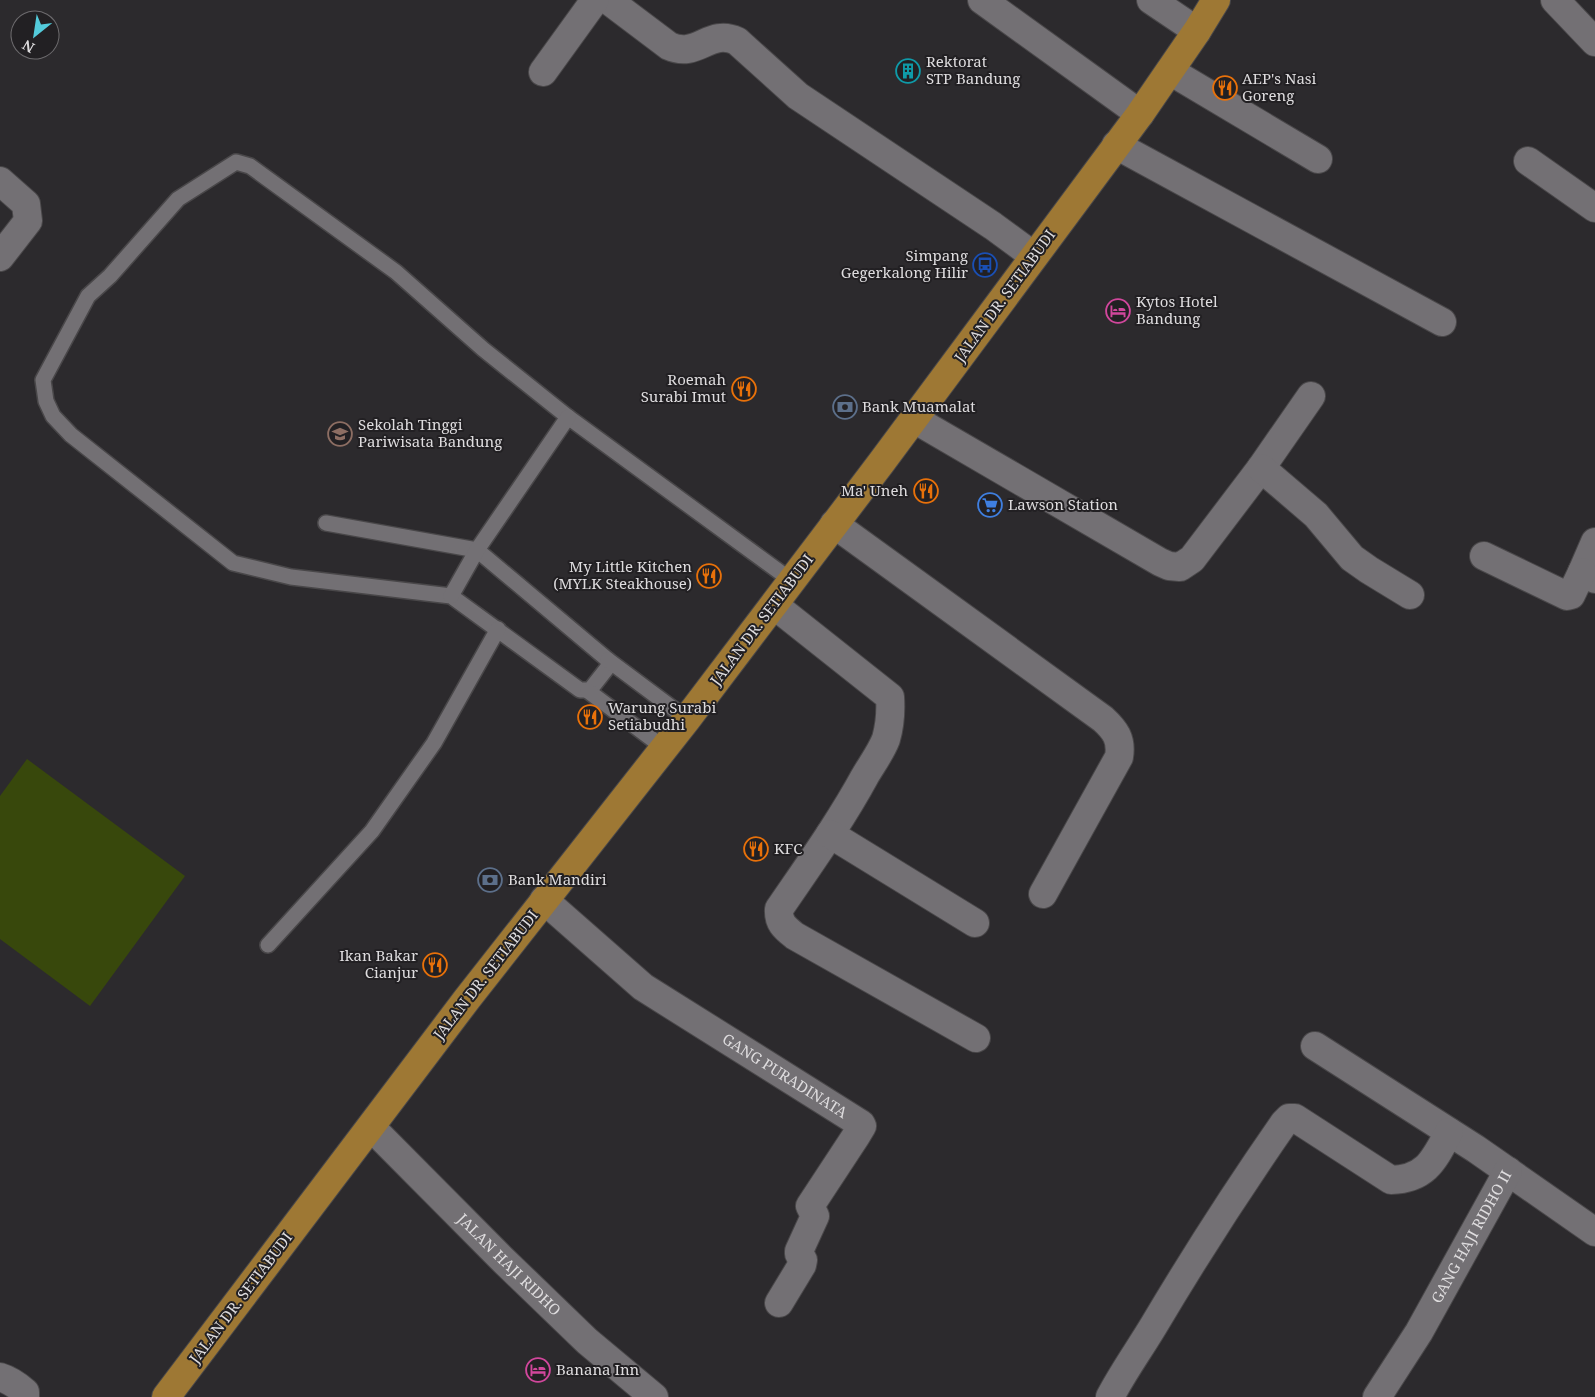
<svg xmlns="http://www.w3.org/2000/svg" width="1595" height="1397" viewBox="0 0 1595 1397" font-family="'Noto Serif',serif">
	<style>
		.pitch { fill: #38480c }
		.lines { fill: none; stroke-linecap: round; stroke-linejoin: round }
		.lane-casing { stroke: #494749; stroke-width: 18 }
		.street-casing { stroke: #494749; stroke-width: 30 }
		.secondary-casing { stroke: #494749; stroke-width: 30 }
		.primary-casing { stroke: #494749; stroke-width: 30 }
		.lane { stroke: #737074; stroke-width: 15 }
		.street { stroke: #737074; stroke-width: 28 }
		.secondary { stroke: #737074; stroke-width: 28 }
		.primary { stroke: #9e7834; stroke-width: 28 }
		.labels { text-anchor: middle; stroke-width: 4; stroke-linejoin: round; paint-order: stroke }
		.poi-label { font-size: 15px; fill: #dedcde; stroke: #222023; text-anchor: start }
		.street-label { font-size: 15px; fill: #dedcde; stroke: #222023 }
	</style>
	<rect width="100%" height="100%" fill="#2c2a2d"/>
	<path class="pitch" d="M27,759l158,117 -95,130 -90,-67v-143z"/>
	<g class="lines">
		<g class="lane-casing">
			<g id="lane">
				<path d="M326,523l151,27 131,110v7l-18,23h-10l-129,-94 -160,-19 -58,-14 -162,-128 -18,-19 -7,-15 -3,-21 45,-84 22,-20 68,-77 58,-37 14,4 146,106 87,77 85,68 224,164"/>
				<path d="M451,596l26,-46 91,-133"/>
				<path d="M608,660l79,59"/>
				<path d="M588,691l76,57"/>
				<path d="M268,945l104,-114 62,-88 64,-114"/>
			</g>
		</g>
		<g class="street-casing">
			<g id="street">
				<path d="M608,0l61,46c29,13 40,-18 68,-5l61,55 195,130 41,30"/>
				<path d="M982,0l158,114"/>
				<path d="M1151,0l46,31"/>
				<path d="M1170,71l148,88"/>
				<path d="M543,72l52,-72"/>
				<path d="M1116,145l326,177"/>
				<path d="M1528,161l67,47"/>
				<path d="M0,181l26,23 2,17 -28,36"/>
				<path d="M914,419l246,143 9,4 11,1 12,-8 69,-91 50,-72"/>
				<path d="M1261,468l55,47 36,43 17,12 41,25"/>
				<path d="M834,524l269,195c12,11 19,20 16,38l-76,137"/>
				<path d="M1595,542l-13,30 13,7"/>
				<path d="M1484,556l83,40 4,-1 11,-23"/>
				<path d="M774,605l116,92c1,15 0,28 -4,42 -5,13 -14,25 -21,37 -25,46 -56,89 -86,133 -1,14 6,19 16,27l181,102"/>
				<path d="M830,834l145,89"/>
				<path id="s1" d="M544,900l99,87 218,137 1,2 -6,10 -46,70 5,10 -16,35v3l4,6 -1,5 -23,38"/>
				<path d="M1315,1046l161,103 119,83"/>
				<path id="s2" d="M371,1127l130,131 86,83 67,56"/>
				<path d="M0,1377c10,3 17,8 25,15v5"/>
				<path d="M1110,1397c13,-25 29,-47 44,-72 41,-69 84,-136 130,-202l5,-5h6l96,62c35,-1 43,-20 58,-48"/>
				<path id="s3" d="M1377,1397l42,-65 89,-161"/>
			</g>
		</g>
		<g class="secondary-casing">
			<path id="secondary" d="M1555,0l40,42"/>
		</g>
		<g class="primary-casing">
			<path id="primary" d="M166,1397l301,-398 220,-280 194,-256 259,-349 57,-83 19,-31"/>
		</g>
		<use href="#lane" class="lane"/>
		<use href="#street" class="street"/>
		<use href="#secondary" class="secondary"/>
		<use href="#primary" class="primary"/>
	</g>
	<defs>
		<g id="building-ring" transform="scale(1.25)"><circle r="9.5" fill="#222023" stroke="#0f9aa8" stroke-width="1.5"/><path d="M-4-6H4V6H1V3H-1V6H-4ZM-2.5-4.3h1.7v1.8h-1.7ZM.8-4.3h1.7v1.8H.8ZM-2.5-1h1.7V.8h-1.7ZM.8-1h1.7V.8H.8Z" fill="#0f9aa8"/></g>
		<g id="restaurant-ring" transform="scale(1.25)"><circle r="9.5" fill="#222023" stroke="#e8710a" stroke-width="1.5"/><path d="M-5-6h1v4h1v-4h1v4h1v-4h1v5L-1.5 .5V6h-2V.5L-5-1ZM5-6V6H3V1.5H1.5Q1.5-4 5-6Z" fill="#e8710a"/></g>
		<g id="bus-ring" transform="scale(1.25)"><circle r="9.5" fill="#222023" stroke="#1a4fb4" stroke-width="1.5"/><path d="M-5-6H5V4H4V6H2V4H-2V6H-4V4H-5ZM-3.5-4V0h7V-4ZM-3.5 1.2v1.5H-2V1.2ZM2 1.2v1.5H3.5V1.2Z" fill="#1a4fb4"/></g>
		<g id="hotel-ring" transform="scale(1.25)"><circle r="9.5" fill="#222023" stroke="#d1479c" stroke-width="1.5"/><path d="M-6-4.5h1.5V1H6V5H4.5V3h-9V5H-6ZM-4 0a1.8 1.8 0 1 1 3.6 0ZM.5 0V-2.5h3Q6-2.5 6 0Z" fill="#d1479c"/></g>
		<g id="bank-ring" transform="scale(1.25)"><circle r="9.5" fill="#222023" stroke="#5c6f8a" stroke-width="1.5"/><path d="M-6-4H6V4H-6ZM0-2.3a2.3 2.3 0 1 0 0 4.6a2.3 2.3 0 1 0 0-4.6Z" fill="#5c6f8a"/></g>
		<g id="university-ring" transform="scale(1.25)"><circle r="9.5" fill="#222023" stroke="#8d6e63" stroke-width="1.5"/><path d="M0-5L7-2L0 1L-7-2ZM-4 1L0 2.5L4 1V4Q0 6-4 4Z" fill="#8d6e63"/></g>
		<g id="supermarket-ring" transform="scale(1.25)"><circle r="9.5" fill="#222023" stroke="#3f7fe0" stroke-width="1.5"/><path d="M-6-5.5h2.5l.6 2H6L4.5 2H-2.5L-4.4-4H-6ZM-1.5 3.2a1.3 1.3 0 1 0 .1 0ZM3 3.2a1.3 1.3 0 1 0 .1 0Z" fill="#3f7fe0"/></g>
	</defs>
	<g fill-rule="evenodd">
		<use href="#building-ring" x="908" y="71"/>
		<use href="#restaurant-ring" x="1225" y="88"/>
		<use href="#bus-ring" x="985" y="265"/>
		<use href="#hotel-ring" x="1118" y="311"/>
		<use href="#restaurant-ring" x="744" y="389"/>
		<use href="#bank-ring" x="845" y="407"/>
		<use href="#university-ring" x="340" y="434"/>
		<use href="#restaurant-ring" x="926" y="491"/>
		<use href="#supermarket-ring" x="990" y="505"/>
		<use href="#restaurant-ring" x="709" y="576"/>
		<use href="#restaurant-ring" x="590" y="717"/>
		<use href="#restaurant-ring" x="756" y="849"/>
		<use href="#bank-ring" x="490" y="880"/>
		<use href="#restaurant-ring" x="435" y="965"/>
		<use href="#hotel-ring" x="538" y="1370"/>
	</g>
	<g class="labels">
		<g class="poi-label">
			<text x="926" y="67">Rektorat<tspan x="926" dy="17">STP Bandung</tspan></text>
			<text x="1242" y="84">AEP's Nasi<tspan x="1242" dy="17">Goreng</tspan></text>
			<text x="968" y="261" text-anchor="end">Simpang<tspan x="968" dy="17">Gegerkalong Hilir</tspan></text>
			<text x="1136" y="307">Kytos Hotel<tspan x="1136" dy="17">Bandung</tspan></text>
			<text x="726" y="385" text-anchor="end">Roemah<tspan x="726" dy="17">Surabi Imut</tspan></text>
			<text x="862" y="412">Bank Muamalat</text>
			<text x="358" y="430">Sekolah Tinggi<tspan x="358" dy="17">Pariwisata Bandung</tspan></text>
			<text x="908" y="496" text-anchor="end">Ma' Uneh</text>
			<text x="1008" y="510">Lawson Station</text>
			<text x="692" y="572" text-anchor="end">My Little Kitchen<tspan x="692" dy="17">(MYLK Steakhouse)</tspan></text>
			<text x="608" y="713">Warung Surabi<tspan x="608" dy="17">Setiabudhi</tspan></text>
			<text x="774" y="854">KFC</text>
			<text x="508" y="885">Bank Mandiri</text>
			<text x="418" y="961" text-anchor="end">Ikan Bakar<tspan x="418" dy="17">Cianjur</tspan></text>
			<text x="556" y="1375">Banana Inn</text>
		</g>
		<g class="street-label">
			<text transform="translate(1005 296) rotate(-54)" y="5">JALAN DR. SETIABUDI</text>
			<text transform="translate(762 620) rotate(-53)" y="5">JALAN DR. SETIABUDI</text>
			<text transform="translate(486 975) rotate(-52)" y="5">JALAN DR. SETIABUDI</text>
			<text dy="5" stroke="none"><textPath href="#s1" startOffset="299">GANG PURADINATA</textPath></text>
			<text dy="5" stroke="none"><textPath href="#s3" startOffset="186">GANG HAJI RIDHO II</textPath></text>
			<text dy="5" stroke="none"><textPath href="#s2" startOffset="195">JALAN HAJI RIDHO</textPath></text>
			<text transform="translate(241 1298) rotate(-53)" y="5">JALAN DR. SETIABUDI</text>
		</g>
	</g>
	<g transform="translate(35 35) rotate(210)"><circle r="24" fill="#222023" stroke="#6d6b6e"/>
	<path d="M0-4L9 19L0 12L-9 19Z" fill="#53cbdb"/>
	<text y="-8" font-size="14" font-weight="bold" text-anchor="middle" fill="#dedcde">N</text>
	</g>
</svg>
